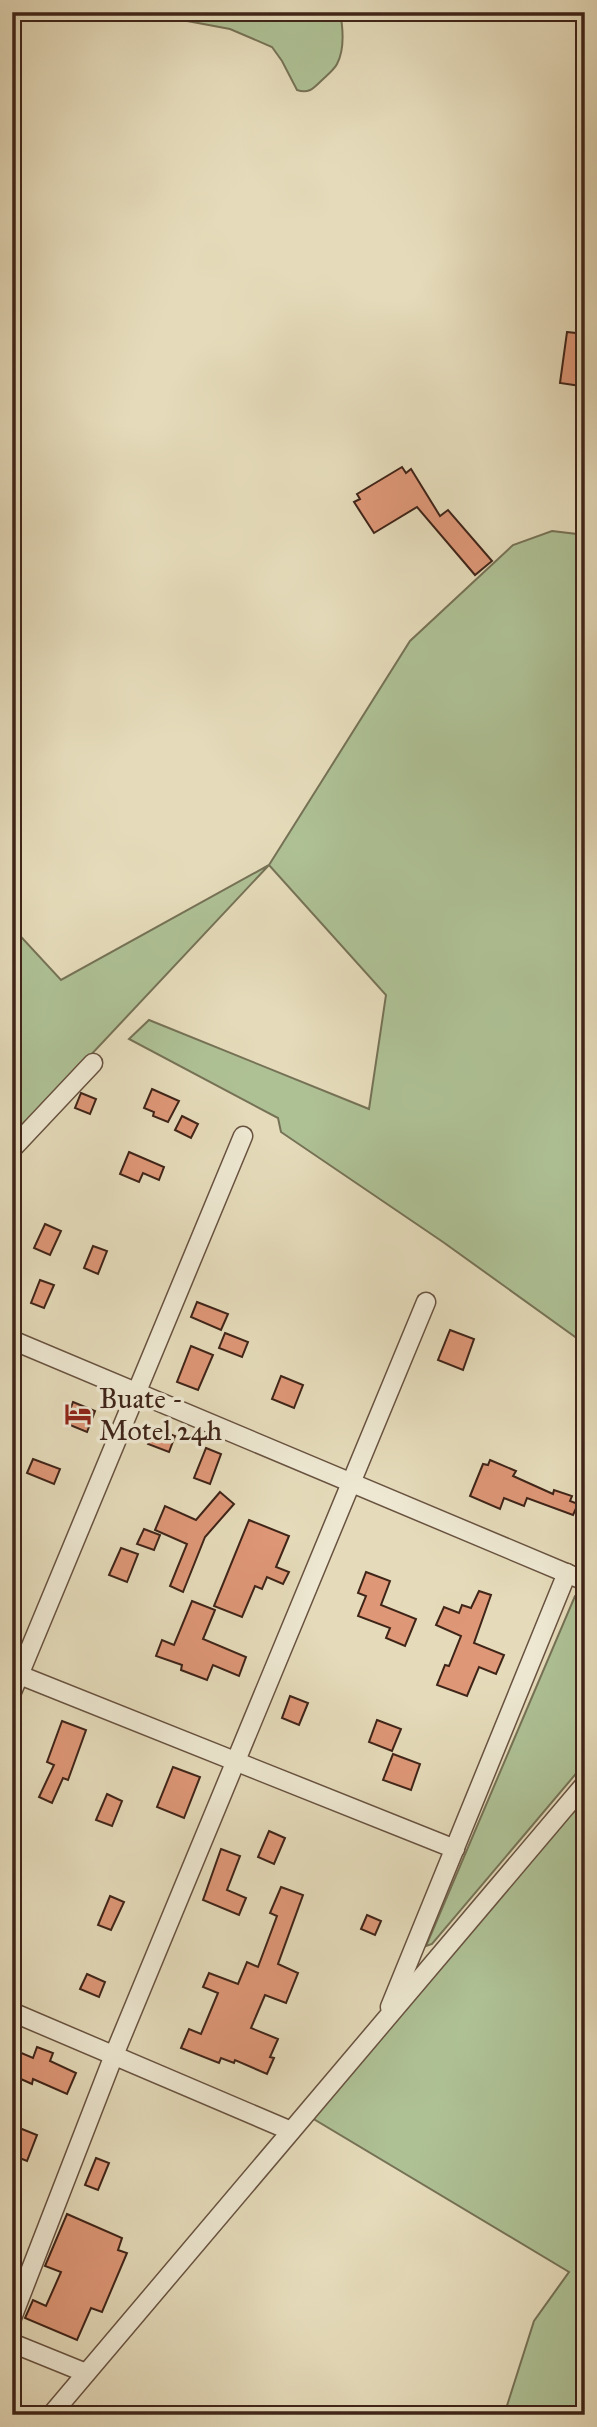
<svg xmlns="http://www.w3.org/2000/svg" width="597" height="2427" viewBox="0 0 597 2427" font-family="'IM FELL Great Primer',serif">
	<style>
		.green { fill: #aec195; stroke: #767256; stroke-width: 2 }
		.building { fill: #de9777; stroke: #3f2418; stroke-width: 2 }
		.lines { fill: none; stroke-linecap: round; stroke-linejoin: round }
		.street-casing { stroke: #685240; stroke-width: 21 }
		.street { stroke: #eee8d2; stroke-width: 18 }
		.labels { text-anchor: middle; stroke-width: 7; stroke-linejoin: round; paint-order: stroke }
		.poi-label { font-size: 28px; fill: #3f2418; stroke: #eee8d2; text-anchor: start }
	</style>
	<rect width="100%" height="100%" fill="#e5dbba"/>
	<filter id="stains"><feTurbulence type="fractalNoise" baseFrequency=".00286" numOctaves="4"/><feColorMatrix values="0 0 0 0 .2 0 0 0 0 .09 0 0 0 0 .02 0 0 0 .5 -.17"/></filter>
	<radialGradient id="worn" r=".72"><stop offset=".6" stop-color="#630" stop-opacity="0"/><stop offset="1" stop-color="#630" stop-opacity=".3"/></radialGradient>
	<g class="green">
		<path d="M172,12h168c3,16 5,37 -3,52 -3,6 -11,12 -16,17 -8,8 -13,13 -24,9l-15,-29 -10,-14 -42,-18 -48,-9z"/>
		<path d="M552,531l33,4v809l-142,-102 -162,-110 -3,-14 -149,-79 20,-19 220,89 17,-114 -117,-130 -257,274v-212l49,53 208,-115 141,-224 103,-96z"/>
		<path d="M581,1594l4,1v168l-153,181 -6,2 149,-350z"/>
		<path d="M585,1794v621h-81l30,-94 35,-49 -257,-154z"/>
	</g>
	<g class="building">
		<path d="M567,332l18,2 -4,52 -21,-3z"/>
		<path d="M402,467l4,6 5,-4 29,47 8,-6 44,51 -17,14 -58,-68 -43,26 -20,-31 6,-3 -3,-5z"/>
		<path d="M152,1089l27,12 -11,21 -15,-6 1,-4 -10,-4z"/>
		<path d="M81,1093l15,6 -6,15 -15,-6z"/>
		<path d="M182,1116l16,8 -7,14 -16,-8z"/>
		<path d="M129,1152l35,15 -5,13 -16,-7 -4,9 -19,-8z"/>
		<path d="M45,1224l16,7 -11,24 -16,-7z"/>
		<path d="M93,1246l14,5 -9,23 -14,-6z"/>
		<path d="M40,1280l14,5 -10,23 -13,-5z"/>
		<path d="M197,1302l31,12 -7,16 -30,-13z"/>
		<path d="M450,1330l24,9 -11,31 -25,-10z"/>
		<path d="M225,1333l23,9 -6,15 -23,-9z"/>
		<path d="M191,1346l22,9 -15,35 -21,-8z"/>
		<path d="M281,1376l22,9 -9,23 -22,-9z"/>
		<path d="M73,1402l22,9 -8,21 -22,-9z"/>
		<path d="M154,1428l21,8 -6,16 -21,-8z"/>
		<path d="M206,1448l15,6 -11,30 -16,-6z"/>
		<path d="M33,1459l27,10 -6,15 -27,-11z"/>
		<path d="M490,1460l26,11 -3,5 40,18 1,-4 18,6 -2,5 8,3 -5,11 -46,-17 -3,8 -20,-8 -4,11 -30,-13 13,-32 5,1z"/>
		<path d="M220,1492l14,12 -29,33 -22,55 -13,-6 17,-42 -32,-14 10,-24 31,14z"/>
		<path d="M249,1520l40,16 -13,31 13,5 -6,12 -16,-7 -5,12 -7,-3 -13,31 -28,-11z"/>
		<path d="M144,1529l16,6 -6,15 -17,-6z"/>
		<path d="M121,1548l17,6 -11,28 -18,-7z"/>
		<path d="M366,1572l24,9 -9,24 35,14 -11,27 -19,-8 4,-10 -32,-12 8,-20 -8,-3z"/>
		<path d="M479,1591l12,4 -17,48 30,12 -8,19 -17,-7 -12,29 -30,-11 8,-20 4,1 12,-30 -25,-11 8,-18 15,6 3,-8 9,3z"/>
		<path d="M192,1601l23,9 -12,29 43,18 -7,19 -26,-11 -6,15 -26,-10 1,-5 -26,-9 6,-16 12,5z"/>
		<path d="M290,1696l18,7 -9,22 -17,-7z"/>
		<path d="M377,1720l24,9 -9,22 -23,-9z"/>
		<path d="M62,1721l24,9 -18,50 -5,-2 -11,25 -13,-6 15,-32 -7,-3z"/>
		<path d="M393,1754l27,10 -9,26 -28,-10z"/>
		<path d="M173,1767l27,10 -16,41 -27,-11z"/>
		<path d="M107,1794l15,7 -10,25 -16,-6z"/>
		<path d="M269,1831l16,7 -11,26 -16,-7z"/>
		<path d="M221,1849l19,7 -13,34 19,8 -7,17 -36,-15z"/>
		<path d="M281,1887l22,8 -25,69 20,9 -12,30 -21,-8 -14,33 27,11 -8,18 4,1 -7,16 -32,-14 -1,3 -13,-5 -2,5 -38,-15 8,-19 12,5 17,-41 -15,-6 6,-14 29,11 9,-22 11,5 19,-51 -7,-3z"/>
		<path d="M110,1896l14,6 -13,28 -13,-5z"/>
		<path d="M367,1915l14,6 -6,14 -14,-6z"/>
		<path d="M87,1974l18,8 -6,15 -19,-8z"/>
		<path d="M37,2047l16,6 -3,8 26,12 -9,21 -34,-15 -1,5 -20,-9v-26l21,9z"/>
		<path d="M12,2125l25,10 -10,26 -15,-6z"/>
		<path d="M96,2158l13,5 -11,27 -13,-5z"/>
		<path d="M67,2214l55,24 -4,12 9,3 -25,59 -11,-4 -14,32 -52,-22 8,-18 13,6 15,-34 -16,-6z"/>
	</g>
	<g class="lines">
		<g class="street-casing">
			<g id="street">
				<path d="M12,1149l81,-86"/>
				<path d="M12,1340l573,241"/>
				<path d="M12,1672l443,177"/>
				<path d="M12,1692l231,-556"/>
				<path d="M390,2007l177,-434"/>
				<path d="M12,2012l279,119"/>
				<path d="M12,2318l102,-263 312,-753"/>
				<path d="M12,2343l74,30"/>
				<path d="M51,2415l534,-631"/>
			</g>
		</g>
		<use href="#street" class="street"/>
	</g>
	<defs>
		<g id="hotel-bare" transform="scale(2.1)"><path d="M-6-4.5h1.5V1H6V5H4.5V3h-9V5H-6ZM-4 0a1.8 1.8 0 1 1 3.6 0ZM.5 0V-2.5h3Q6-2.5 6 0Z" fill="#8f2418" stroke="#eee8d2" stroke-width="2.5" paint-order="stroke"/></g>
	</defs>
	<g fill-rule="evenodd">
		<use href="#hotel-bare" x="78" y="1414"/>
	</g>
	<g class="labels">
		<g class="poi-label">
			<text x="99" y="1408">Buate -<tspan x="99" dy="32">Motel 24h</tspan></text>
		</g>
	</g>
	<rect width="597" height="2427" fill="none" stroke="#e5dbba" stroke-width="42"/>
	<rect x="14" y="14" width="569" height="2399" fill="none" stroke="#3f2418" stroke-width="3.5"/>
	<rect x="21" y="21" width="555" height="2385" fill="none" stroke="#3f2418" stroke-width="2"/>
	<rect width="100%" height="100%" filter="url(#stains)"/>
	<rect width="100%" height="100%" fill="url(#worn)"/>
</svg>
